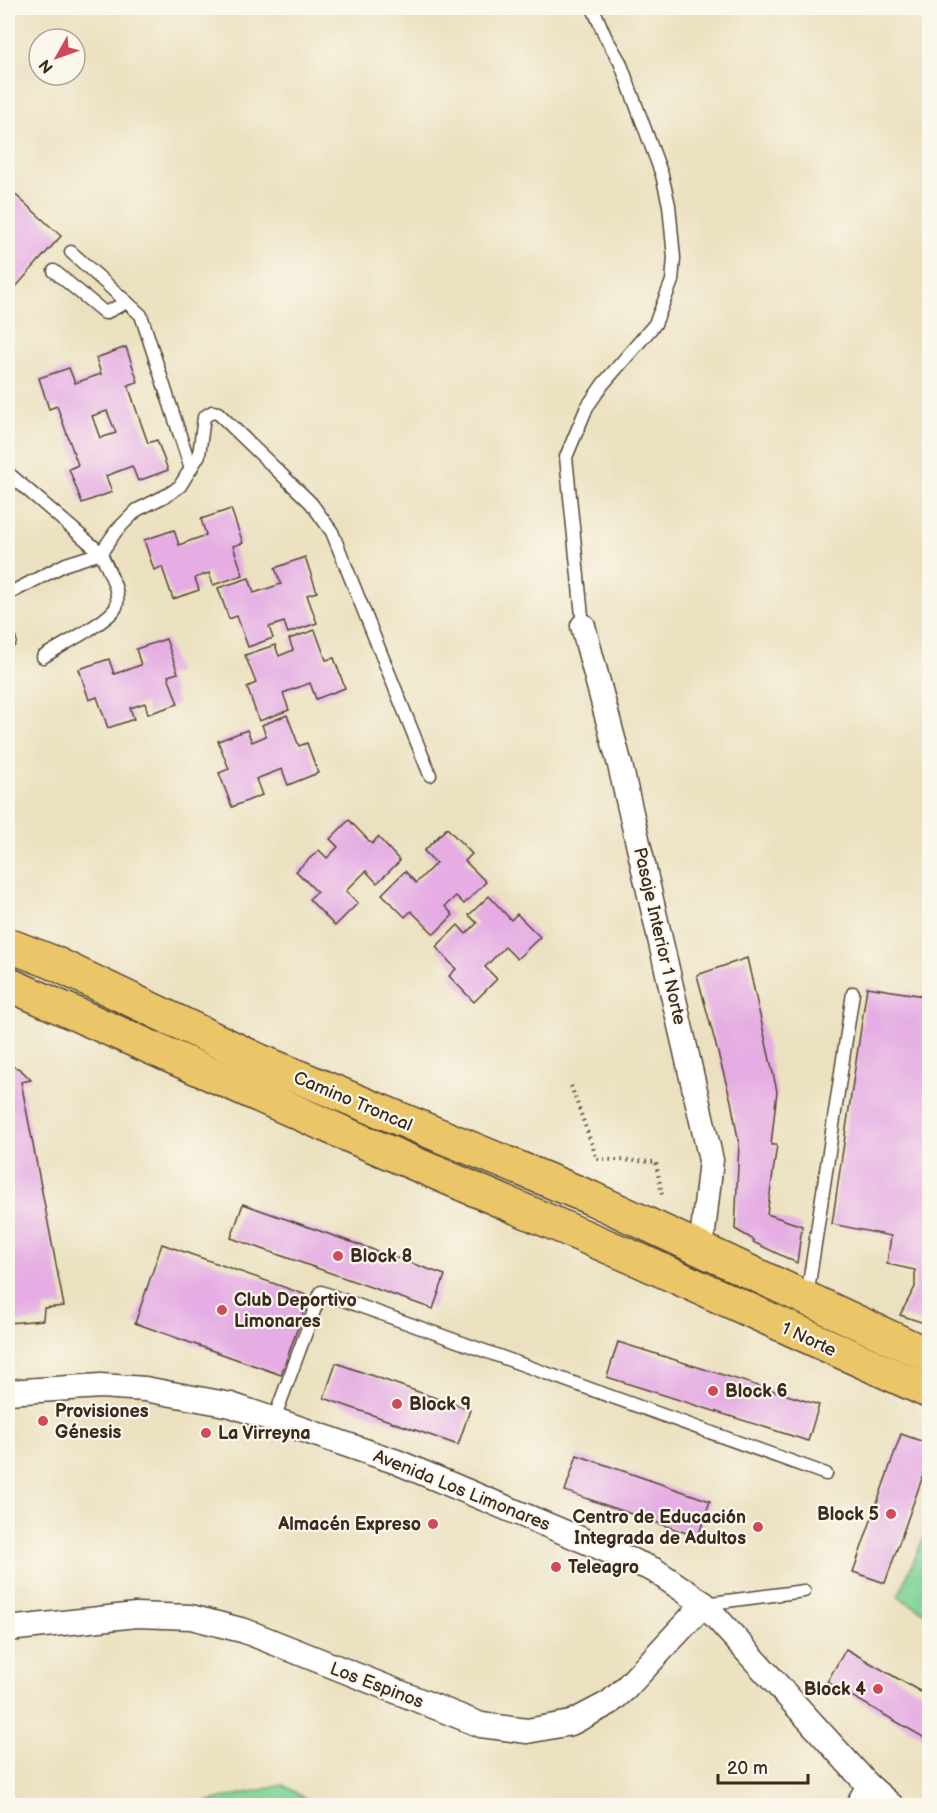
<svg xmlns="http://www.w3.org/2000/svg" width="937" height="1813" viewBox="0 0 937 1813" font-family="'Balsamiq Sans',sans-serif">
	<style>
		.green { fill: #7ed396; stroke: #5c7e5a; stroke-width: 1.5 }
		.building { fill: #e5ade3; fill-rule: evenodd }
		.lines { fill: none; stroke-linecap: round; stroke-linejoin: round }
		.service-casing { stroke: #554536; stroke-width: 15 }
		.minor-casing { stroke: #554536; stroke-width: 27 }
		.primary-casing { stroke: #554536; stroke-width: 36 }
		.path { stroke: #554536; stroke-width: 4; stroke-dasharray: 1.5 4.5; stroke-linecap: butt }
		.service { stroke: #fff; stroke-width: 12 }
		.minor { stroke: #fff; stroke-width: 24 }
		.primary { stroke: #ebc669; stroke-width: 33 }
		.poi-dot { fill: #d1495b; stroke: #fbf7ec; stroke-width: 2 }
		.labels { text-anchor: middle; stroke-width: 4.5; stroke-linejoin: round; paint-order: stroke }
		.street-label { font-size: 18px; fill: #3b2a1e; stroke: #fbf7ec }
		.poi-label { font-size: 18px; font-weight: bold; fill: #3b2a1e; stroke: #fbf7ec; text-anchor: start }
	</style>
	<rect width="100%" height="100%" fill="#fbf7ec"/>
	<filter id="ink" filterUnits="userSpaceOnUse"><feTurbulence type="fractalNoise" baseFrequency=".0167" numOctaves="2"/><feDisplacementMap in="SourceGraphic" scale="12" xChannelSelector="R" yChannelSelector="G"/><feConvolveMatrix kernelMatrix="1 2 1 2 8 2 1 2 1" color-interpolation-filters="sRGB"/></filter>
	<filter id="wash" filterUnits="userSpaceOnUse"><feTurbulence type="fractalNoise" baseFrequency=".008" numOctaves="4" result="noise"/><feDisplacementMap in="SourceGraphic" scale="24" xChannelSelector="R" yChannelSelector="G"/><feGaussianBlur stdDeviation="1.35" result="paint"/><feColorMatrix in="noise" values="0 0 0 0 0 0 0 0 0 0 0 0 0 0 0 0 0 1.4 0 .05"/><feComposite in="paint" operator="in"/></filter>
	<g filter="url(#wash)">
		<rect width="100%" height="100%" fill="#ebe1c0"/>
		<g class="green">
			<path d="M929,1526l1,89h-1l-31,-18z"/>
			<path d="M283,1785l33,20h-125z"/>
		</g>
		<g id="blocks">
			<g class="building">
				<path d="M8,188l53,48 -47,53 -6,-6z"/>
				<path d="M126,347l12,35 -10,3 9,27 11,31 9,-3 11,30 -30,11 -6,-15 -26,10 6,16 -30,11 -13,-34 9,-4 -10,-28 -11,-31 -8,3 -10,-31 30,-10 6,15 26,-9 -5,-16zM107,411l9,22 -16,5 -8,-22z"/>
				<path d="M231,509l12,34 -10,3 10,29 -30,10 -4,-12 -14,5 4,12 -26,9 -11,-32 -8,3 -10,-30 30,-10 5,15 27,-10 -5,-16z"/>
				<path d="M305,557l12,35 -10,3 10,28 -29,10 -4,-11 -15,5 4,11 -25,9 -11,-31 -8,3 -11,-31 31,-10 5,15 27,-9 -6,-16z"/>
				<path d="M315,630l11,30 8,-2 11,30 -29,11 -6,-16 -27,10 6,17 -30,11 -12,-34 9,-4 -11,-28 30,-10 4,11 14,-6 -4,-11z"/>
				<path d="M166,639l12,34 -10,3 10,28 -30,10 -3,-11 -15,5 4,11 -26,9 -11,-31 -8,3 -10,-31 30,-10 5,15 27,-9 -5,-16z"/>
				<path d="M287,715l12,31 8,-3 11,30 -30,12 -6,-16 -26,10 6,16 -30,12 -13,-34 10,-4 -11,-28 29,-11 5,12 14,-6 -4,-11z"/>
				<path d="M349,820l23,24 6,-7 22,24 -23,22 -11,-12 -20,20 12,12 -23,23 -26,-27 8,-7 -21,-21 23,-21 8,8 11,-11 -8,-8z"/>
				<path d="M447,828l25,26 -7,7 21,21 -22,22 -8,-8 -11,10 8,9 -19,19 -23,-23 -6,6 -23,-23 23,-23 11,12 20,-20 -12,-12z"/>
				<path d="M489,896l22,24 6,-6 23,23 -23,22 -12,-12 -20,20 12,12 -23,23 -25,-26 7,-7 -20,-22 22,-22 8,9 11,-11 -8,-8z"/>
				<path d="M747,958l30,133 -6,54h6l-10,69 35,12 -5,37 -44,-21 1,-2 -19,-11 4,-85 -8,-43 -34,-126z"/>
				<path d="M867,987l63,10v328l-30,-10 15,-28v-17l-28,-6 4,-28 -59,-12z"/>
				<path d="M8,1065l12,4 11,11 -10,2 43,224 -20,2 -1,12 -35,3z"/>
				<path d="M243,1204l202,71 -12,34 -202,-71z"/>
				<path d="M162,1244l147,52 -28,79 -146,-52z"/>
				<path d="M618,1342l201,63 -11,36 -201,-64z"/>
				<path d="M336,1363l134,47 -12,35 -134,-47z"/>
				<path d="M901,1434l29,10v12l-45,127 -32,-11z"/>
				<path d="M577,1455l133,46 -12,36 -133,-46z"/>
				<path d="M846,1649l84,48v44l-103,-59z"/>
			</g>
		</g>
	</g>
	<g filter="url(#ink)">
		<use href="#blocks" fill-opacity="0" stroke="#554536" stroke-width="1.5"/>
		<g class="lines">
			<g class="service-casing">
				<g id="service">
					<path d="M71,252l70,63 50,154"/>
					<path d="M54,271l51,42 22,-11"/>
					<path d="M8,473l93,80 15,-22 21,-21 32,-16 11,-8 19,-31 5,-38 8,-5 6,1 93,90 21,29 98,243"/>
					<path d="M8,594l58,-30 35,-11c5,14 21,39 15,54 -6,14 -58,40 -73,50"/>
					<path d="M583,626l-17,-169 21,-50 16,-23 52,-60 17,-43 2,-23 -5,-53 -7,-30 -42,-113 -15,-26 -12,-28"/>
					<path d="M8,637l2,4"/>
					<path d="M807,1297l46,-304"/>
					<path d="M274,1419l47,-127 505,182"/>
					<path d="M704,1604l100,-13"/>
				</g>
			</g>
			<g class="minor-casing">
				<g id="minor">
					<path d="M583,626l37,139 91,395 -10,90"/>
					<path d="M8,1392l93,-6 44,3 86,16 166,57 257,108 50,34 165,182 23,20"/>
					<path d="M8,1629l128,-14 55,2 54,14 236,94 46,6 44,-8 38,-20 16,-14 79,-85"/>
					<path d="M857,1806l12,-20"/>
				</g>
			</g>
			<g class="primary-casing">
				<g id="primary">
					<path d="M8,945l44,17 208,99 331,137 339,158"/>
					<path d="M8,984l340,151 291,125 291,132"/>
				</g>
			</g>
			<path class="path" d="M571,1086l26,73 59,3 6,34"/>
			<use href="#service" class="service"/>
			<use href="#minor" class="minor"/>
			<use href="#primary" class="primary"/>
		</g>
	</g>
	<g class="poi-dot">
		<circle cx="338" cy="1256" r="6"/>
		<circle cx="222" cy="1310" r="6"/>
		<circle cx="713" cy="1391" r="6"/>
		<circle cx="397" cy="1404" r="6"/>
		<circle cx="43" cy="1421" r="6"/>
		<circle cx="206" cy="1433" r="6"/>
		<circle cx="891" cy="1514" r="6"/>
		<circle cx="433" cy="1524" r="6"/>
		<circle cx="758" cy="1527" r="6"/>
		<circle cx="556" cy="1567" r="6"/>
		<circle cx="878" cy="1689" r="6"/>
	</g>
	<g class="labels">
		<g class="street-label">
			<text transform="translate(660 936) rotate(77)" y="6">Pasaje Interior 1 Norte</text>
			<text transform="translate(353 1101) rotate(23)" y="6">Camino Troncal</text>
			<text transform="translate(809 1339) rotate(25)" y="6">1 Norte</text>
			<text transform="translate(462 1490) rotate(22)" y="6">Avenida Los Limonares</text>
			<text transform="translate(377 1685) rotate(21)" y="6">Los Espinos</text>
		</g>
		<g class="poi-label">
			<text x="350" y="1262">Block 8</text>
			<text x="234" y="1306">Club Deportivo<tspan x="234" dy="21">Limonares</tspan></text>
			<text x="725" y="1397">Block 6</text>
			<text x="409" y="1410">Block 9</text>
			<text x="55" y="1417">Provisiones<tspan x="55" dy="21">Génesis</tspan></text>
			<text x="218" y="1439">La Virreyna</text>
			<text x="879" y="1520" text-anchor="end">Block 5</text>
			<text x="746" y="1523" text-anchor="end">Centro de Educación<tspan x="746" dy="21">Integrada de Adultos</tspan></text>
			<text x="421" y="1530" text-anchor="end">Almacén Expreso</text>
			<text x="568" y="1573">Teleagro</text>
			<text x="866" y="1695" text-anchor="end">Block 4</text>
		</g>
	</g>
	<rect width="937" height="1813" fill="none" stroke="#fbf7ec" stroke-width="30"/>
	<g transform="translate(57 57) rotate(230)"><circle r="28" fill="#fbf7ec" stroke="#aea59a" stroke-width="1.5"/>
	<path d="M0-4.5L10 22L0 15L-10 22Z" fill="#d1495b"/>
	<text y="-9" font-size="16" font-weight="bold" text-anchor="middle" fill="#3b2a1e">N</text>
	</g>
	<path d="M718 1774v9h90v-9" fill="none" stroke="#3b2a1e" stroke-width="3"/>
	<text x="727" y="1774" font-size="18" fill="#3b2a1e" stroke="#fbf7ec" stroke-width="4.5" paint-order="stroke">20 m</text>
</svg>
